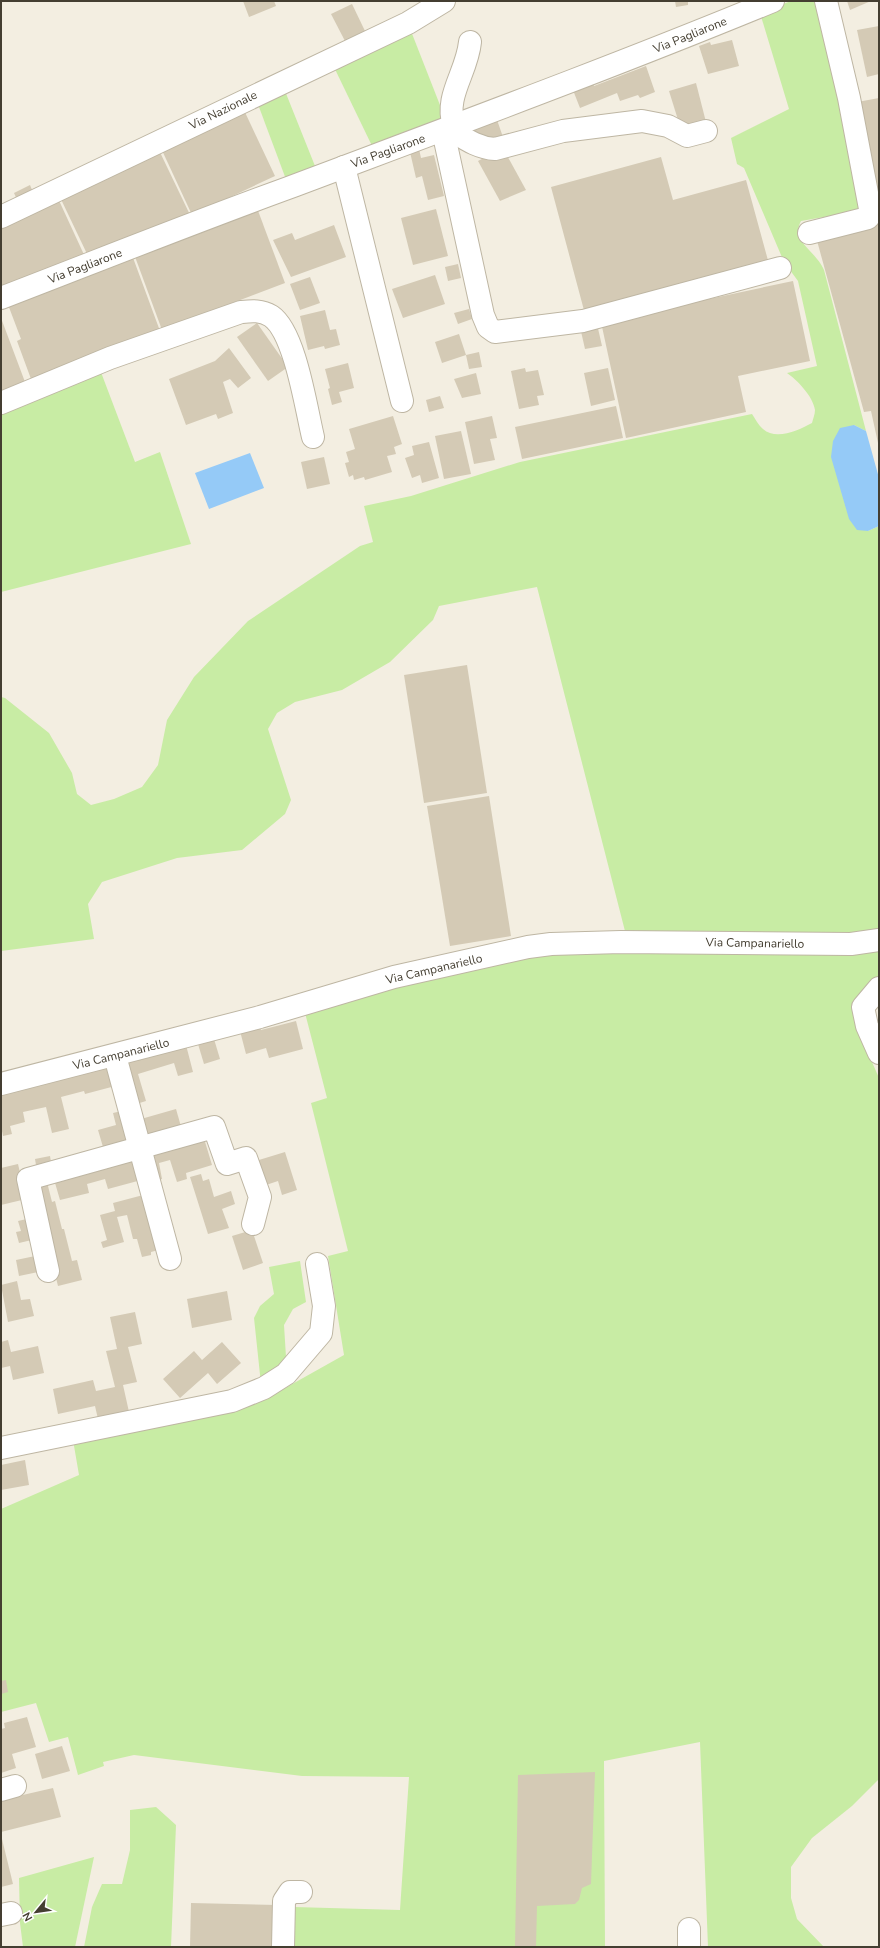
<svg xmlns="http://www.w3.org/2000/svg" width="880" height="1948" viewBox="0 0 880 1948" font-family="'Nunito Sans',sans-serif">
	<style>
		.green { fill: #c8eca4 }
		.water { fill: #95caf7 }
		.building { fill: #d4cab5 }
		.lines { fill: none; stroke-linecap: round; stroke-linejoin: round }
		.minor-casing { stroke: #beb6a3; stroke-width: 24 }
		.minor { stroke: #fff; stroke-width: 22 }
		.labels { text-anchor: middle; stroke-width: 4; stroke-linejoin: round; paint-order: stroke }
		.street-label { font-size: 12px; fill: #443e31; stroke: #fff }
	</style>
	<rect width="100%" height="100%" fill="#f3eee1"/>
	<g class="green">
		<path d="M791,1h29l44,209 -63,11c-9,17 7,26 16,38 3,3 5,7 7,11l42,161 -12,-6 14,106 11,-5v407l-20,2h-233l-89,-348 -98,19 -6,14 -43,42 -48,28 -47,12 -18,11 -9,16 23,71 -6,14 -43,36 -65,8 -75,24 -14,22 6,35 -93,12v-254l4,1 44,35 23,40 5,21 14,11 23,-6 28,-12 16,-22 9,-45 27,-43 54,-56 112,-75 13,-4 -9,-36 47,-10 109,-34 232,-48c3,4 6,11 11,15 13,12 36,1 49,-6 1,-4 3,-9 3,-13 -2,-14 -18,-30 -28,-37l30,-7 -19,-85 -14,-19 -40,-94 -7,-4 -6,-26 58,-29 -29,-96z"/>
		<path d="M409,26l38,97 -73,27 -42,-87z"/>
		<path d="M283,86l34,85 -30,11 -31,-83z"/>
		<path d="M99,367l36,95 25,-10 31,92 -190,48v-184z"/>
		<path d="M879,949v28l-11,10 -10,43 21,48v701l-27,27 -40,32 -21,29v31l6,21 27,28h-116l-8,-205 -96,19 1,186h-312l1,-40 106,3 9,-133 -107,-1 -168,-21 -31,7 1,4 -26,9 -10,-38 -19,5 -13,-39 -35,9v-203l78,-34 -6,-35 189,-39 82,-46 -16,-99 20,-5 -37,-148 16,-5 -23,-89 221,-56z"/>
		<path d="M300,1261l6,41 -13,7 -9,16 2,32 -14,18 -11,9 -7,-66 6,-12 14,-12 -5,-27z"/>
		<path d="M156,1807l20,18 -5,122h-87l8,-40 10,-23h20l8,-34v-40z"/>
		<path d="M94,1857l-19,90h-52l-3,-24 -1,-45z"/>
	</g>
	<g class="water">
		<path d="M854,425l12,6 13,47v48l-11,5 -11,-1 -8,-11 -18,-62 2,-16 7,-13z"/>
		<path d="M250,453l14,35 -55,21 -14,-36z"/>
	</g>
	<g class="building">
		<path d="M243,1h31l2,5 -27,11z"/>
		<path d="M675,1h13v4l-12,2z"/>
		<path d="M847,1h24l-21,9z"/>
		<path d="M352,4l13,27 -20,10 -14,-27z"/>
		<path d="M879,26v48l-12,3 -10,-47z"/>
		<path d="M732,40l7,26 -31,8 -9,-28 11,-4 1,3z"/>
		<path d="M646,66l9,26 -15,6 -2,-3 -18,6 -3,-8 -37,15 -9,-23 20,-7 3,8z"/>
		<path d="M696,83l10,39 -13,4 -14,-3 -10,-32z"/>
		<path d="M879,98v112l-27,-107z"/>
		<path d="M243,108l32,68 -83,39 -32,-69z"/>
		<path d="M496,117l8,23 -12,4 -30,-14z"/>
		<path d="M157,146l35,73 -103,39 -31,-65z"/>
		<path d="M419,149l2,9 13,-3 10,41 -16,4 -6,-24 -6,2 -6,-26z"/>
		<path d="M504,150l22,40 -26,11 -22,-40 15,-8z"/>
		<path d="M661,157l12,43 73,-20 23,84 -184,50 -34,-127z"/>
		<path d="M30,185l5,12 -16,7 -5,-11z"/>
		<path d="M56,194l30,65 -85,33v-72z"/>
		<path d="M257,208l28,75 -123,47 -28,-76z"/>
		<path d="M436,209l12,47 -35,9 -12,-47z"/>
		<path d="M879,222v220l-1,1 -7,-32 -7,1 -48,-175z"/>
		<path d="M334,225l12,32 -55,20 -18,-37 19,-7 3,7z"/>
		<path d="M132,255l28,76 -129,48 -14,-38 4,-2 -14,-37z"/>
		<path d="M458,264l3,14 -13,3 -3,-14z"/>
		<path d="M435,275l10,29 -42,14 -11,-29z"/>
		<path d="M310,277l10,26 -20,7 -10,-26z"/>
		<path d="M793,281l17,80 -72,15 8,36 -120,26 -25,-116z"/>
		<path d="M469,309l3,10 -14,5 -4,-11z"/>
		<path d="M325,310l5,20 6,-1 4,16 -15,4 -1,-3 -16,4 -8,-34z"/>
		<path d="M1,318l24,64 -24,9z"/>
		<path d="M257,323l31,44 -20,14 -31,-44z"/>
		<path d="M597,324l5,22 -17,3 -5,-22z"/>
		<path d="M459,334l7,21 -24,8 -7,-21z"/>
		<path d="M229,348l22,30 -13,10 -8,-9 -7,3 10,31 -15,6 -2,-5 -30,11 -17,-46 46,-18z"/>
		<path d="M479,352l3,15 -13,2 -3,-14z"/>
		<path d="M348,363l6,25 -15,4 3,10 -10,3 -4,-16 2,-1 -5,-19z"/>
		<path d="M525,368l1,4 12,-2 6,25 -7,1 2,9 -20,4 -8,-38z"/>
		<path d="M608,368l7,32 -24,6 -7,-33z"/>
		<path d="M476,373l5,21 -19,4 -8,-19z"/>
		<path d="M440,396l4,12 -15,4 -3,-12z"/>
		<path d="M616,406l7,32 -101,21 -7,-32z"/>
		<path d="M393,416l9,28 -8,3 2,7 -9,2 5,16 -27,8 -1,-3 -10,3 -1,-5 -4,2 -4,-14 4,-1 -3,-10 9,-3 -6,-20z"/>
		<path d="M492,416l5,22 -7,1 5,21 -21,4 -9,-42z"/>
		<path d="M461,431l10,43 -27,5 -9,-43z"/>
		<path d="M429,442l10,36 -17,5 -2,-8 -8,3 -7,-20 9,-3 -2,-9z"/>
		<path d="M324,457l6,27 -23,5 -6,-27z"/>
		<path d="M467,665l20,128 -63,10 -20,-128z"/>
		<path d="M489,796l22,140 -61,10 -23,-140z"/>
		<path d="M296,1021l7,28 -34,9 -3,-10 -20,6 -6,-23 20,-5 1,4z"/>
		<path d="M214,1039l6,20 -16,5 -6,-20z"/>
		<path d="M186,1045l7,27 -15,4 -4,-13 -36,11 8,27 -13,4 -12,-42z"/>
		<path d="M114,1065l5,20 -34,9 -1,-3 -23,6 8,32 -17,4 -6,-26 -23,5 2,10 -15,4 2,8 -9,2 -2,-10v-34z"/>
		<path d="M176,1109l6,21 -35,10 -6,-21z"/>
		<path d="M126,1110l9,36 -32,1 -5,-17 18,-5 -3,-12z"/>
		<path d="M203,1135l9,30 -26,8 1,6 -10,3 -7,-22 -11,3 3,16 -8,2 -8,-30z"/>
		<path d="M285,1152l12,38 -15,5 -4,-14 -18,6 -8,-25z"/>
		<path d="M137,1153l8,26 -37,10 -3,-10 -18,5 2,9 -29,7 -7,-24z"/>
		<path d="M50,1156l2,12 -15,3 -2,-12z"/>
		<path d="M18,1164l8,35 -25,6v-37z"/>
		<path d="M201,1174l2,7 6,-2 5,18 17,-6 4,13 -13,5 7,19 -21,6 -18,-57z"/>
		<path d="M46,1178l6,24 3,-1 7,28h2l8,32 5,-1 5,20 -24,6 -26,-104z"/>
		<path d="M147,1194l15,55 -11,3v3l-9,2 -5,-18h-4l-6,-24 -10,2 7,25 -21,6 -2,-6 6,-2 -7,-25 15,-4 -2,-8z"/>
		<path d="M31,1218l5,21 -17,4 -3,-11 5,-1 -3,-10z"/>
		<path d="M252,1230l11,33 -20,7 -11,-34z"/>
		<path d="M40,1255l3,16 -24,5 -3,-16z"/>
		<path d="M17,1281l4,19 9,-1 4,17 -26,6 -7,-37z"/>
		<path d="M227,1291l5,29 -40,8 -5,-29z"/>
		<path d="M135,1312l7,32 -14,3 9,35 -14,3 6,27 -31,7 -3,-13 -37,8 -5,-25 40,-9 3,11 19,-4 -9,-36 11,-2 -7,-32z"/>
		<path d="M8,1340l3,12 27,-6 6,27 -31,7 -3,-14 -9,2v-26z"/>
		<path d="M222,1342l19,21 -24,21 -9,-11 -28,25 -17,-19 31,-28 8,9z"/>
		<path d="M25,1460l4,25 -28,5v-25z"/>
		<path d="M6,1680l2,12 -7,2v-13z"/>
		<path d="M27,1717l9,30 -24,7 4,14 -15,5v-44l4,-1 -1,-5z"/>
		<path d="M62,1746l8,25 -28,8 -7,-25z"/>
		<path d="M595,1772l-4,112 -9,4 -3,12 -4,4 -38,2 -1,41h-21l3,-172z"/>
		<path d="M53,1788l8,29 -60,15v-32z"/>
		<path d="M1,1835l12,49 -12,3z"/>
		<path d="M191,1903l86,2 -1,42h-86z"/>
	</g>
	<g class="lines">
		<g class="minor-casing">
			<g id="minor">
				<path d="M454,126c-10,-30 13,-53 16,-84"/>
				<path d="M449,129c15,9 28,19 46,20l68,-18 79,-10 26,5 19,10 19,-5"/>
				<path d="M443,131l40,184 5,12 7,5 88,-11 197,-53"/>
				<path d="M344,167l58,234"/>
				<path d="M1,217l407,-194 36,-22"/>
				<path d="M809,233l59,-15 3,-4 -22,-116 -23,-97"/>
				<path d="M1,298c96,-37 191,-75 287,-110 162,-61 325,-121 485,-187"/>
				<path d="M1,403l109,-45 131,-46c11,-1 20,-2 30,4 24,16 35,92 42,121"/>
				<path d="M879,988l-16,19 4,19 12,27"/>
				<path d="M115,1056l55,203"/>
				<path d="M1,1084l259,-67 134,-40 134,-30 23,-3 70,-2 230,2 28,-4"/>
				<path d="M48,1271l-20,-92 186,-52 13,37 19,-6 14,39 -7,27"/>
				<path d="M1,1448l231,-47 32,-13 22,-14 35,-41 3,-27 -7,-42"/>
				<path d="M1,1790l14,-4"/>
				<path d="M1,1915l10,-2"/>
				<path d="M689,1929v18"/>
				<path d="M283,1947l1,-46 6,-9h11"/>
			</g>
		</g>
		<use href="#minor" class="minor"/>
	</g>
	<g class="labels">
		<g class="street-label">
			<text transform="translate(690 35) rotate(-22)" y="4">Via Pagliarone</text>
			<text transform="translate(223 110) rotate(-26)" y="4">Via Nazionale</text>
			<text transform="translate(388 151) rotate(-20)" y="4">Via Pagliarone</text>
			<text transform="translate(85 266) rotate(-21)" y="4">Via Pagliarone</text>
			<text transform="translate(755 943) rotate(1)" y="4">Via Campanariello</text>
			<text transform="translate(434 969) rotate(-13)" y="4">Via Campanariello</text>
			<text transform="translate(121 1054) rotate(-14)" y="4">Via Campanariello</text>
		</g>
	</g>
	<rect width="880" height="1948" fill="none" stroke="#443e31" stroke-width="4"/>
	<g transform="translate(36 1912) rotate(241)" stroke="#ffffff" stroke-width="3" paint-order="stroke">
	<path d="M0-3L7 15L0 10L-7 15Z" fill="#443e31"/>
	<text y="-6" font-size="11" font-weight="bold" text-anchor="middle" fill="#443e31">N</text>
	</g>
</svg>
